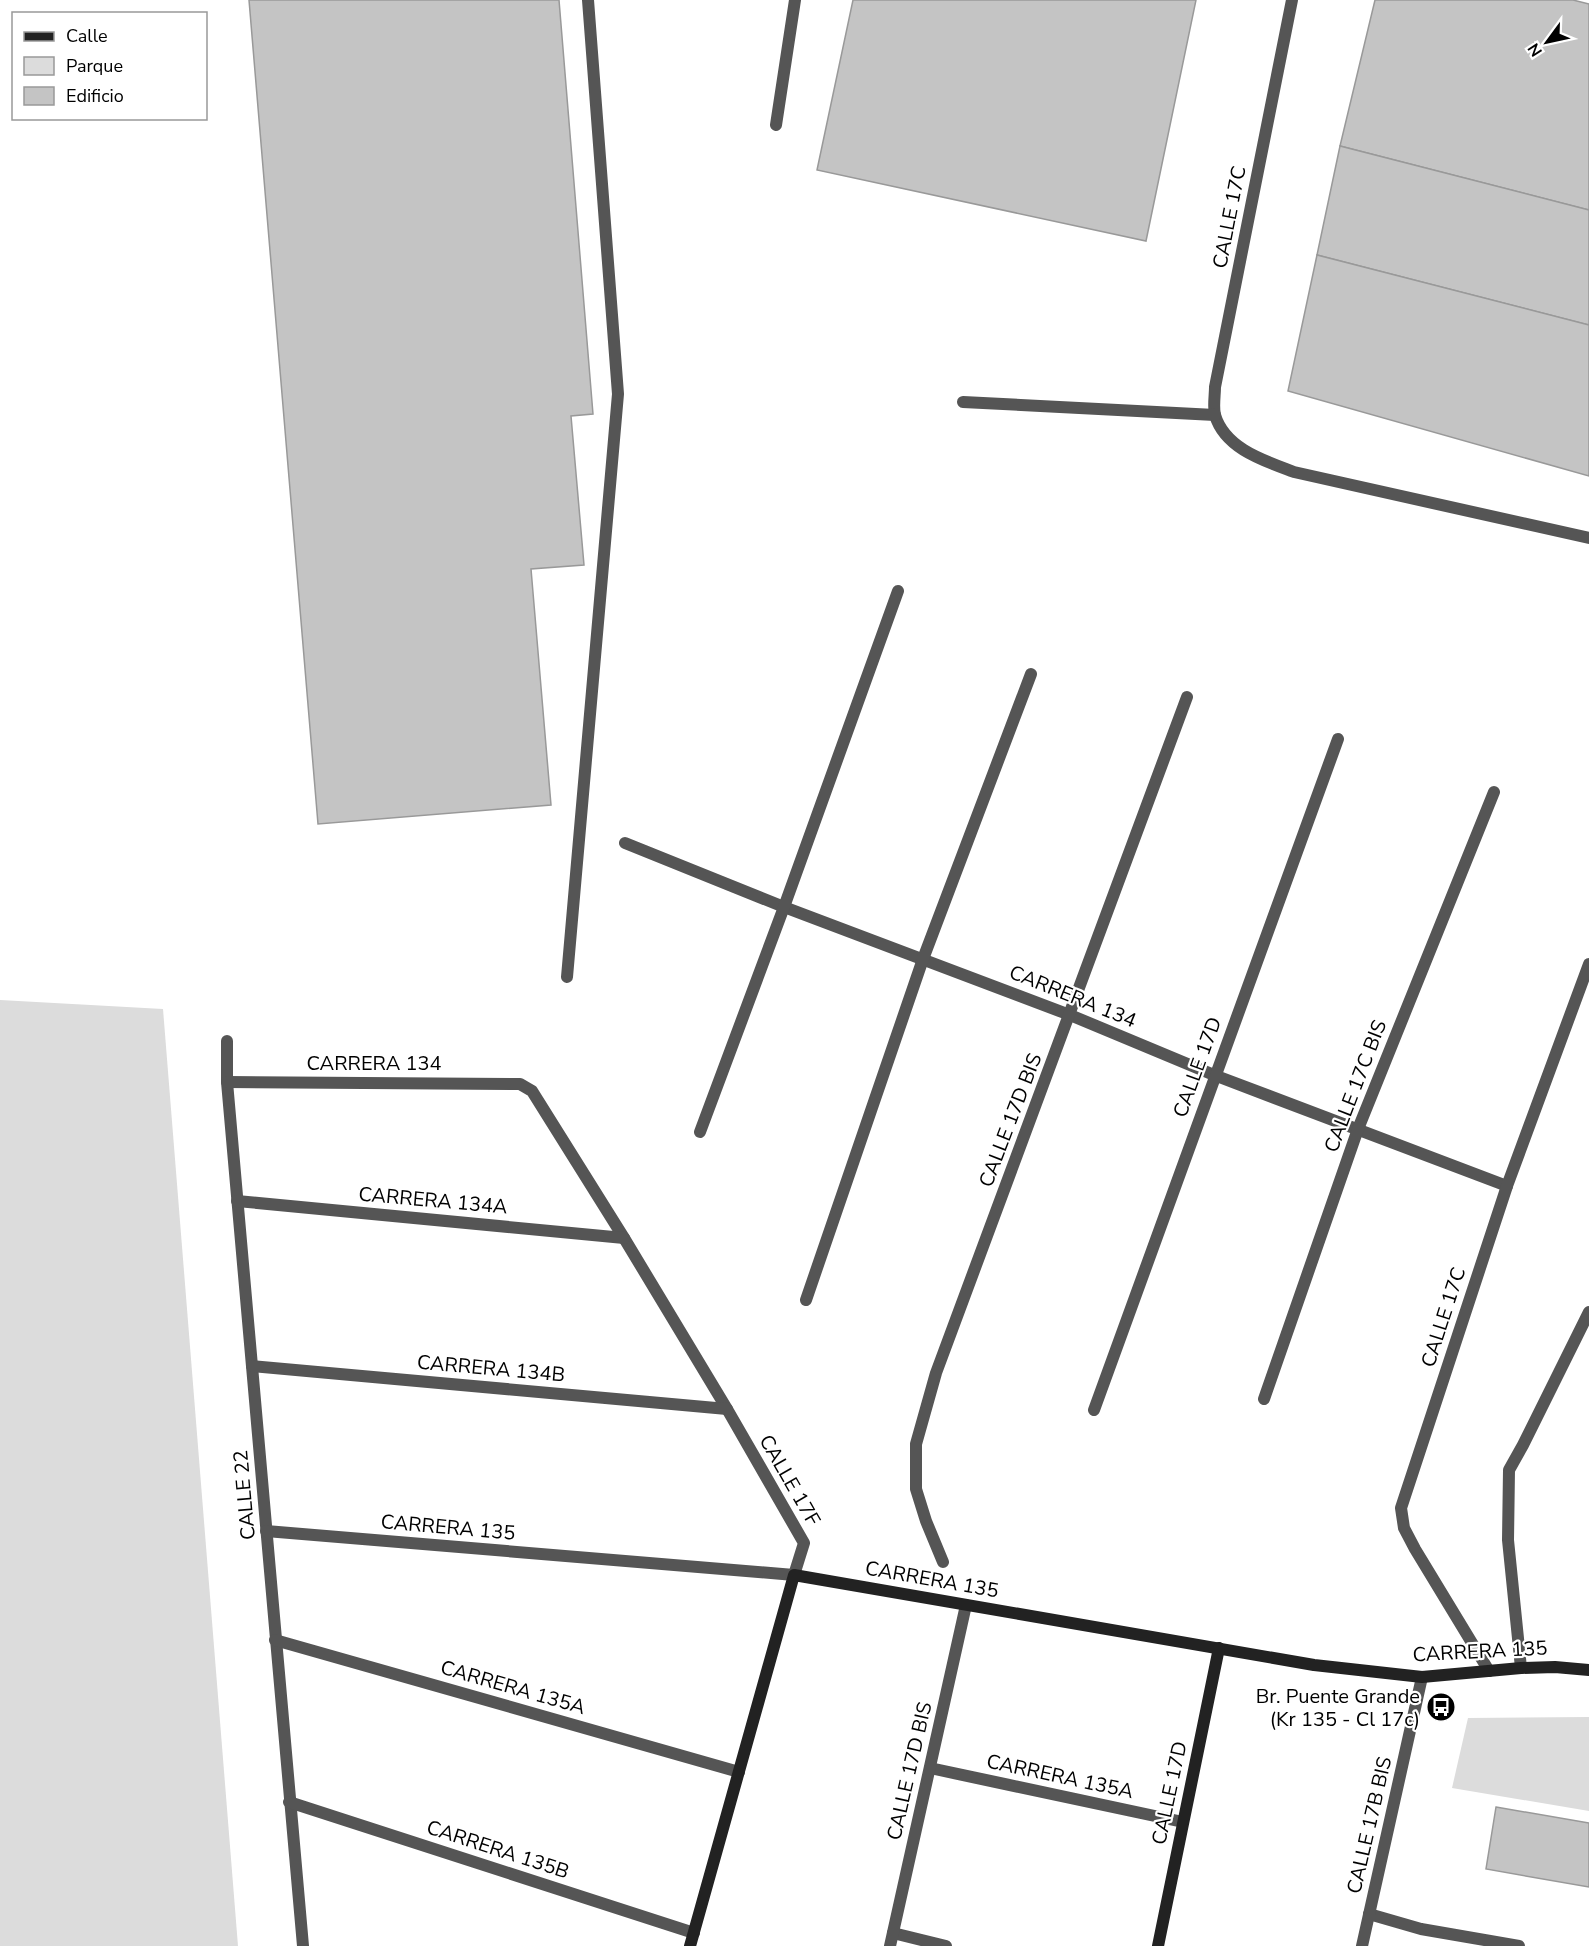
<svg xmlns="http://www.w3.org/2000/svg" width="1589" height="1946" viewBox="0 0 1589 1946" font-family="'Nunito Sans',sans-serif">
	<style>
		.green { fill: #dcdcdc }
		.building { fill: #c4c4c4; stroke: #999; stroke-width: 1.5 }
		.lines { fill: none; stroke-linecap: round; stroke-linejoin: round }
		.lane { stroke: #555; stroke-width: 12 }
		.street { stroke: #555; stroke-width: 12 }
		.secondary { stroke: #222; stroke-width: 12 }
		.labels { text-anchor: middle; stroke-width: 4.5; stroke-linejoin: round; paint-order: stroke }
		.street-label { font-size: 20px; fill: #000; stroke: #fff }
		.poi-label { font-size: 20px; fill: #000; stroke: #fff; text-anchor: end }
	</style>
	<rect width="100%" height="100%" fill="#fff"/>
	<g class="green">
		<path d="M0,1000l163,9 75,937h-238z"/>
		<path d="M1589,1717v94l-137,-23 16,-70z"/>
	</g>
	<g class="building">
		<path d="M249,0h310l34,414 -22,2 13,149 -53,4 20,236 -233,19z"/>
		<path d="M853,0h343l-50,241 -329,-71z"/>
		<path d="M1375,0h198l16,4v206l-249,-64z"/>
		<path d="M1340,146l249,64v115l-272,-70z"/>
		<path d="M1317,255l272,70v151l-301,-85z"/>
		<path d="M1496,1807l93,16v64l-103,-18z"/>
	</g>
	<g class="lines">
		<g class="lane">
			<path d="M1292,0l-77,387c0,8 -2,20 0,28 10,34 50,46 79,57l295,66"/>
			<path d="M776,125l19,-125"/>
			<path d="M963,402l252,13"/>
			<path d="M1521,1668l-13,-128 1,-70 14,-25 66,-133"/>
			<path d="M1369,1914l52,15 98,17"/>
		</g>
		<g class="street">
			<path d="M625,843l159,64 286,108 144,60 293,111"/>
			<path d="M567,977l51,-583 -30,-394"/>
			<path d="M227,1041v41l76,864"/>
			<path d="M227,1082l293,2 12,7 92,147 103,171 77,134 -10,32 -528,-44"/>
			<path d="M700,1132l84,-225 114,-316"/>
			<path d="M237,1201l387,37"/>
			<path d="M806,1300l117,-341 108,-285"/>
			<path d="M252,1366l475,43"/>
			<path d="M1264,1399l94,-270 136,-337"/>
			<path d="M1094,1410l244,-671"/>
			<path d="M943,1562l-17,-41 -10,-32v-45l20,-71 251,-676"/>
			<path d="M275,1640l464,132"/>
			<path d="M1489,1671l-74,-122 -11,-21 -3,-20 106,-322 82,-222"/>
			<path d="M930,1768l253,54"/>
			<path d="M289,1802l405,131"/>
			<path d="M893,1933l53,13"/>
			<path d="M890,1946l76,-341"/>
			<path d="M1362,1946l60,-269"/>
		</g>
		<g class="secondary">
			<path d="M690,1946l104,-371 520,90 108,12 99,-9 34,-1 34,3"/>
			<path d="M1158,1946l61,-298"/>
		</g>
	</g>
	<defs>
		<g id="bus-disc" transform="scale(1.5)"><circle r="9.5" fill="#000" stroke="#fff"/><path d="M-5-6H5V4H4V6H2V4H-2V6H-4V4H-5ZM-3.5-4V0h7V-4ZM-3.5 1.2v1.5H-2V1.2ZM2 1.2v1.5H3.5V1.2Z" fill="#fff"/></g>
	</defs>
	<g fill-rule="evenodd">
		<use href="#bus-disc" x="1441" y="1707"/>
	</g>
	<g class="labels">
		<g class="street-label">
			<text transform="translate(1229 217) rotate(-79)" y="7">CALLE 17C</text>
			<text transform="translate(1073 996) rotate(22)" y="7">CARRERA 134</text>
			<text x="374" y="1070">CARRERA 134</text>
			<text transform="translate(1197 1067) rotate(-70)" y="7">CALLE 17D</text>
			<text transform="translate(1355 1086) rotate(-69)" y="7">CALLE 17C BIS</text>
			<text transform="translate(1010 1120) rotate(-69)" y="7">CALLE 17D BIS</text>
			<text transform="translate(433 1200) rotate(5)" y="7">CARRERA 134A</text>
			<text transform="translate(1443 1317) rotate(-72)" y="7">CALLE 17C</text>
			<text transform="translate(491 1368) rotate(5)" y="7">CARRERA 134B</text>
			<text transform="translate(790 1480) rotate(60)" y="7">CALLE 17F</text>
			<text transform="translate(244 1495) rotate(-95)" y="7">CALLE 22</text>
			<text transform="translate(448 1527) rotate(5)" y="7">CARRERA 135</text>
			<text transform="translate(932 1579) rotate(10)" y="7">CARRERA 135</text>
			<text transform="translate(1480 1651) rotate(-3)" y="7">CARRERA 135</text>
			<text transform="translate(513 1687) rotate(16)" y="7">CARRERA 135A</text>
			<text transform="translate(909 1771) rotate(-77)" y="7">CALLE 17D BIS</text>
			<text transform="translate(1060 1776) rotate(12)" y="7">CARRERA 135A</text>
			<text transform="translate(1169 1793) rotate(-78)" y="7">CALLE 17D</text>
			<text transform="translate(1369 1825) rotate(-77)" y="7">CALLE 17B BIS</text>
			<text transform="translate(498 1849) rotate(18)" y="7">CARRERA 135B</text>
		</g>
		<g class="poi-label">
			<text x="1420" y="1703">Br. Puente Grande<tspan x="1420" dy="23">(Kr 135 - Cl 17c)</tspan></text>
		</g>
	</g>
	<rect x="12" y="12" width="195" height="108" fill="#ffffff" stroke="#999999" stroke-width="1.5"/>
	<rect x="24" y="32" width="30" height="9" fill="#222222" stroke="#999999" stroke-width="1.5"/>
	<text x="66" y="42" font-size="18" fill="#000000">Calle</text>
	<rect x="24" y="57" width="30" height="18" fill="#dcdcdc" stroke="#999999" stroke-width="1.5"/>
	<text x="66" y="72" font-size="18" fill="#000000">Parque</text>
	<rect x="24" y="87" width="30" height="18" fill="#c4c4c4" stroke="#999999" stroke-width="1.5"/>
	<text x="66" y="102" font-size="18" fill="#000000">Edificio</text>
	<g transform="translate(1547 42) rotate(237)" stroke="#ffffff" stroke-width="4.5" paint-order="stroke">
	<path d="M0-4.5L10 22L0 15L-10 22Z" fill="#000000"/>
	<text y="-9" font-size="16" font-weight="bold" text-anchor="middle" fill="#000000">N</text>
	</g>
</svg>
